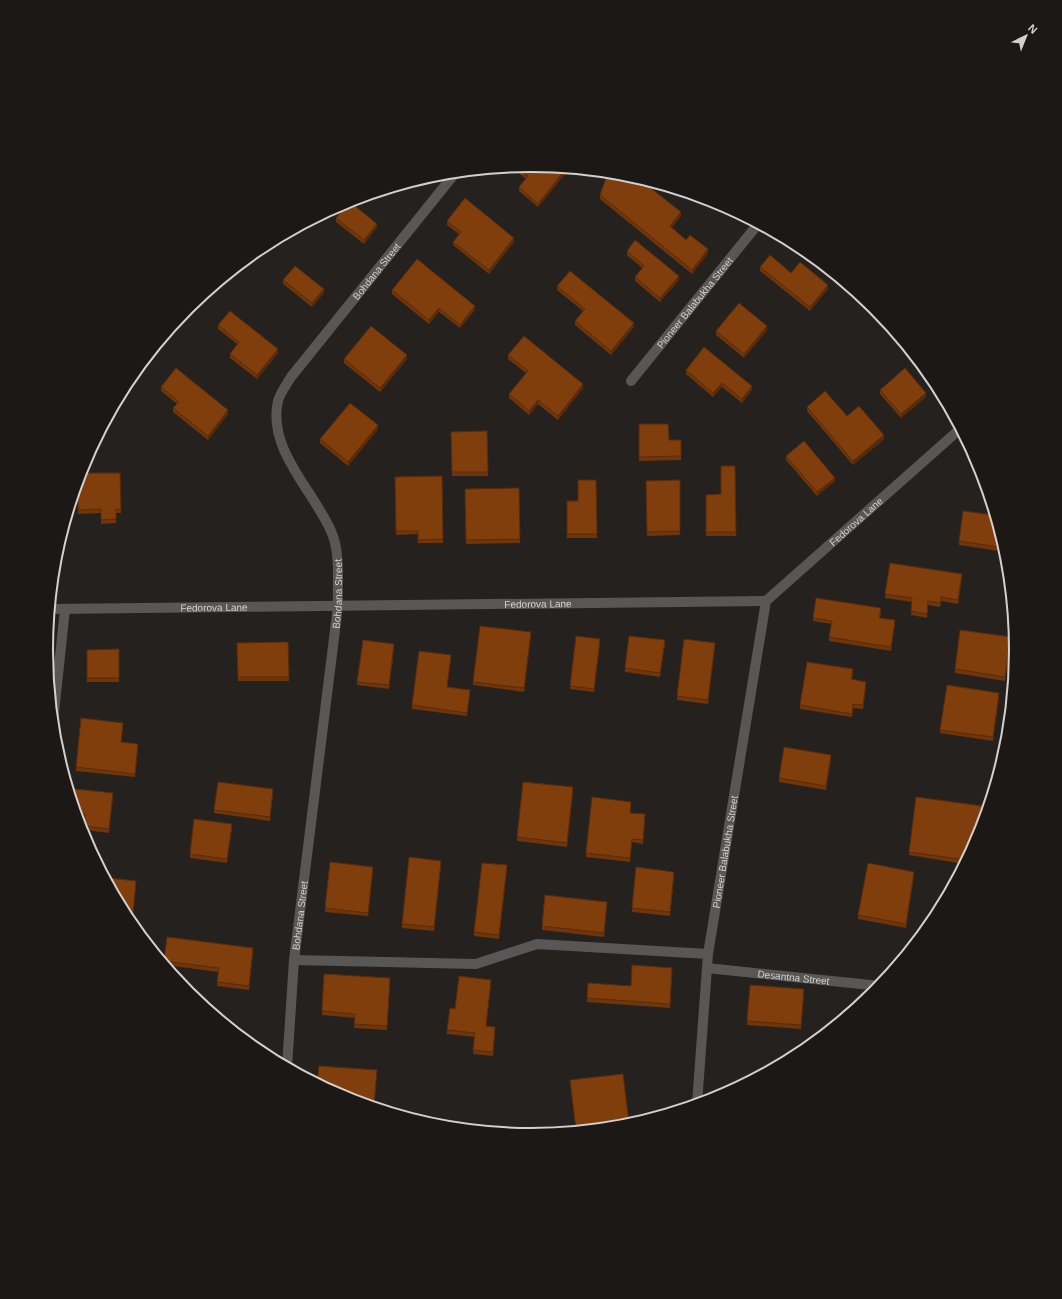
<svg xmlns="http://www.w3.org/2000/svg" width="1062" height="1299" viewBox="0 0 1062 1299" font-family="Helvetica,sans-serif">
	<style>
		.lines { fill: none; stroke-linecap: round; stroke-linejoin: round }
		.minor { stroke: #595756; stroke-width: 10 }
		.wall { fill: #6f350b }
		.shaded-wall { fill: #5a2b09 }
		.building { fill: #813e0d; stroke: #5a2b09 }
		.labels { text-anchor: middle; stroke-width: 3; stroke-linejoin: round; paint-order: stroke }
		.street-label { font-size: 10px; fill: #d3d1cf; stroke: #1c1816 }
		.rim { fill: none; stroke: #d3d1cf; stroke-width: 2 }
	</style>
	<rect width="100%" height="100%" fill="#25211f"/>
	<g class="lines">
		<g class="minor">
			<path id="s1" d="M631,381l127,-157"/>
			<path id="s2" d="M50,609l716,-8 194,-172"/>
			<path d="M53,722l12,-113"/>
			<path d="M294,960l182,4 61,-20 171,10"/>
			<path id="s3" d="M707,968l173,18"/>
			<path id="s4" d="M287,1067l7,-107 44,-354c-1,-24 3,-53 -7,-75 -18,-41 -64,-82 -53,-130 2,-8 9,-17 13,-24l165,-205"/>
			<path id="s5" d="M697,1104l11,-150 58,-353"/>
		</g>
	</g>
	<g class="wall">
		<path d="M531,164l34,10 -27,33 -19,-16v-4l7,-8 -15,-12z"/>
		<path d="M414,181l-8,9 -6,-5z"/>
		<path d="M600,195l81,21 -10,12 15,12 22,13 -16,21 -92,-75z"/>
		<path d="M336,218l41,9 -13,17 -28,-22z"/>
		<path d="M447,221l67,21 -25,32 -36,-29v-3l6,-8 -12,-9z"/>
		<path d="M627,251l52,29 -19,22 -25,-21v-4l7,-9 -15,-13z"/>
		<path d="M760,267l68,22 -18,22 -50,-40z"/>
		<path d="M283,280l41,13 -12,14 -29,-23z"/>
		<path d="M557,286l77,41 -23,28 -36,-30v-4l8,-10 -26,-21z"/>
		<path d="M392,290l83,20 -15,18 -21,-16 -10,12 -37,-30z"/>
		<path d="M218,325l60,28 -21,26 -27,-21v-4l7,-10 -19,-15z"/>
		<path d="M767,330l-23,28 -28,-23v-4z"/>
		<path d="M508,355l75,33 -25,32 -20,-16 -9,11 -20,-17v-4l17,-21 -18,-14z"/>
		<path d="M344,359h63l-27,33 -36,-29z"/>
		<path d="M686,370l66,20 -10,13 -20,-16 -9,10 -27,-23z"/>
		<path d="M161,387l67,27 -20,26 -35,-28v-4l4,-4 -16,-13z"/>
		<path d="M880,390l46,7 -25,21 -21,-24z"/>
		<path d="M807,407l40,9 37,23 -31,26 -46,-54z"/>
		<path d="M639,424l30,16h12v20l-42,1z"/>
		<path d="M378,429l-30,37 -28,-23v-4z"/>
		<path d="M487,431l1,45h-36l-1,-44z"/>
		<path d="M786,456l49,25 -18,15 -31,-36z"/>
		<path d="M735,466l1,70h-30v-41l15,-1z"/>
		<path d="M120,473l1,40h-5v10l-15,1v-11l-23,1v-33z"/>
		<path d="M442,476l1,67h-25v-9l-22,1 -1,-58z"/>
		<path d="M596,480l1,58h-30v-37h11z"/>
		<path d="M680,480v55l-33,1 -1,-55z"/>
		<path d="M986,487l5,17 -7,-1z"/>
		<path d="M519,488l1,55 -54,1 -1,-55z"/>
		<path d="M995,515l11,37 -47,-7v-4z"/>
		<path d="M962,578l-4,26 -17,-3 -1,6 -12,-2 -1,13 -16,-3 1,-13 -27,-4v-4z"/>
		<path d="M881,612l-1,6 15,6 -4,27 -62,-10v-4l3,-13 -19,-3v-3z"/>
		<path d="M531,636l-7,56 -51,-7v-3z"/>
		<path d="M1011,641l-6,40 -50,-8v-4z"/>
		<path d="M288,642l1,39h-51l-1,-38z"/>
		<path d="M600,643l-6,49 -24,-3v-3z"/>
		<path d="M665,644l-5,33 -35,-5v-4z"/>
		<path d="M715,647l-7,57 -31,-4v-4z"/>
		<path d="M394,648l-5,41 -32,-4v-3z"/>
		<path d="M119,649v33h-32v-32z"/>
		<path d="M451,659l-4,28 23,7 -3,22 -55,-7v-4z"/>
		<path d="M853,673l-1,7 14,6 -3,23 -10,-1 -1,9 -52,-8v-4z"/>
		<path d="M999,697l-6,44 -53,-8v-3z"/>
		<path d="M123,727l-2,15 17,6 -3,29 -59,-6v-4z"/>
		<path d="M831,759l-5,31 -47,-8v-4z"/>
		<path d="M573,791l-6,56 -50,-6v-4z"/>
		<path d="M273,793l-3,28 -56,-8v-3z"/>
		<path d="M113,797l-4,36 -25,-3 1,-12 -7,-1 -5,-14z"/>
		<path d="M631,805l-1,8 15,5 -2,26 -11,-2 -2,20 -44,-5v-4z"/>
		<path d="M982,810l-2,12 -1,13 -15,29 -55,-9v-3z"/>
		<path d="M232,828l-5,35 -37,-5v-4z"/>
		<path d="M441,865l-7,66 -32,-3v-4z"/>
		<path d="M507,869l-8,70 -25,-3v-4z"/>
		<path d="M373,871l-5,45 -43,-4v-4z"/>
		<path d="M914,875l-8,53 -48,-9v-4z"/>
		<path d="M674,876l-4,40 -38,-4v-4z"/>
		<path d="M607,906l-3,31 -62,-7v-4z"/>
		<path d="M253,952l-4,38 -32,-4 1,-14 -52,-7 -2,-1v-3z"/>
		<path d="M672,972l-2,36 -83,-6v-4l44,-12z"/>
		<path d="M390,982l-3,48 -33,-2 1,-10 -33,-3v-4z"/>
		<path d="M491,984l-5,42 9,5 -2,25 -20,-2 2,-17 -28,-3v-4l8,-21z"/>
		<path d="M804,993l-3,36 -54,-4v-4z"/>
		<path d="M623,1074l6,50 -4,1 -49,5 -6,-50z"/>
	</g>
	<g class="shaded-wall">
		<path d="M565,170v4l-27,33v-3z"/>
		<path d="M414,181l-8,9v-4l4,-4z"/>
		<path d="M681,212v4l-11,14v-4z"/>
		<path d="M377,224v3l-13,17v-4z"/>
		<path d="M514,238v4l-25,32v-4z"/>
		<path d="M708,249v4l-16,21v-4z"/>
		<path d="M679,276v4l-19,22v-4z"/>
		<path d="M828,285v4l-18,22v-4z"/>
		<path d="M324,289v4l-12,14v-4z"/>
		<path d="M475,306v4l-15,18v-3z"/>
		<path d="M439,308v4l-10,12v-4z"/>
		<path d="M634,323v4l-23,28v-4z"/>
		<path d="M767,326v4l-23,28v-4z"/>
		<path d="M278,349v4l-21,26v-4z"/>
		<path d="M407,355v4l-27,33v-4z"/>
		<path d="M722,383v4l-9,10v-4z"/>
		<path d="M583,384v4l-25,32v-4z"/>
		<path d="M752,386v4l-10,13v-4z"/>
		<path d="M926,393v4l-25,21v-4z"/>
		<path d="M538,400v4l-9,11v-4z"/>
		<path d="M228,410v4l-20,26v-4z"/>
		<path d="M378,425v4l-30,37v-4z"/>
		<path d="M884,435v4l-31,26v-4z"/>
		<path d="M835,478v3l-18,15v-4z"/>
		<path d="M962,574v4l-4,26v-4z"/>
		<path d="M895,620v4l-4,27v-4z"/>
		<path d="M531,632v4l-7,56v-4z"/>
		<path d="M1011,637v4l-6,40v-4z"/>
		<path d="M600,639v4l-6,49v-3z"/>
		<path d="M665,640v4l-5,33v-4z"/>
		<path d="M715,643v4l-7,57v-4z"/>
		<path d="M394,644v4l-5,41v-4z"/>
		<path d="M866,682v4l-3,23v-4z"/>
		<path d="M999,693v4l-6,44v-4z"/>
		<path d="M831,755v4l-5,31v-4z"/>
		<path d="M573,787v4l-6,56v-4z"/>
		<path d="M273,789v4l-3,28v-4z"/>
		<path d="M232,824v4l-5,35v-4z"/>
		<path d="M441,861v4l-7,66v-4z"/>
		<path d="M507,865v4l-8,70v-4z"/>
		<path d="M373,867v4l-5,45v-3z"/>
		<path d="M674,872v4l-4,40v-4z"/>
		<path d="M914,872v3l-8,53v-4z"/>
		<path d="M253,948v4l-4,38v-4z"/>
	</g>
	<g class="building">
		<path d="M531,164l30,3 4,3 -27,34 -19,-17 9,-11 -13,-10z"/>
		<path d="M608,172l18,2 12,4 43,34 -11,14 16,14 4,-5 18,14 -16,21 -92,-75z"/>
		<path d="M410,182l-4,4 -3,-2z"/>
		<path d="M465,198l49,40 -25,32 -36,-28 8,-10 -14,-11z"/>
		<path d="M349,201l28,23 -13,16 -28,-22z"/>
		<path d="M635,240l44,36 -19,22 -25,-21 9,-11 -17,-15z"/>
		<path d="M770,255l21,18 9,-11 28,23 -18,22 -50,-40z"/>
		<path d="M417,259l58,47 -15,19 -21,-17 -10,12 -37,-30z"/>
		<path d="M295,266l29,23 -12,14 -29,-23z"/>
		<path d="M570,271l64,52 -23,28 -36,-30 10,-12 -28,-23z"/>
		<path d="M739,303l28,23 -23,28 -28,-23z"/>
		<path d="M230,311l48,38 -21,26 -27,-21 9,-12 -21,-17z"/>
		<path d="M371,326l36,29 -27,33 -36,-29z"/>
		<path d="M524,336l59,48 -25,32 -20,-16 -9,11 -20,-17 19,-23 -20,-16z"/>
		<path d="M704,347l48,39 -10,13 -20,-16 -9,10 -27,-23z"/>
		<path d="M176,368l52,42 -20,26 -35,-28 6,-6 -18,-15z"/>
		<path d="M905,368l21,25 -25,21 -21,-24z"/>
		<path d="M825,391l22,25 12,-10 25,29 -31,26 -46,-54z"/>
		<path d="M350,403l28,22 -30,37 -28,-23z"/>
		<path d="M639,424h29l1,16h12v16l-42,1z"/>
		<path d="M487,431l1,41h-36l-1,-40z"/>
		<path d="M804,441l31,37 -18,14 -31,-36z"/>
		<path d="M721,466h14l1,66h-30v-37l15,-1z"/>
		<path d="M80,473h40l1,37 -5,-1v10l-15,1v-11l-23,1v-29z"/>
		<path d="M442,476l1,63 -25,1v-9h-22l-1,-54z"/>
		<path d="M578,480h18l1,54h-30v-33h11z"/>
		<path d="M680,480v51l-33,1 -1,-51z"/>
		<path d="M986,487l4,13 -6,-1z"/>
		<path d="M519,488l1,51 -54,1 -1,-51z"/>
		<path d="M963,511l32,4 10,33 -46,-7z"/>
		<path d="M890,563l72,11 -4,26 -17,-3 -1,6 -12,-2 -1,13 -16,-3 1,-13 -27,-4z"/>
		<path d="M816,598l65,10 -2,10 16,2 -4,27 -62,-10 3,-16 -19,-3z"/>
		<path d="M480,626l51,6 -7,56 -51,-6z"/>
		<path d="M960,630l51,7 -6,40 -50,-8z"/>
		<path d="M576,636l24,3 -6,50 -24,-3z"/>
		<path d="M629,636l36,4 -5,33 -35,-5z"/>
		<path d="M684,639l31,4 -7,57 -31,-4z"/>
		<path d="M363,640l31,4 -5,41 -32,-3z"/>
		<path d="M288,642l1,35h-51l-1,-34z"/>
		<path d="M119,649v29h-32v-28z"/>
		<path d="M419,651l32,4 -4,32 23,3 -3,23 -55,-8z"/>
		<path d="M807,662l46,7 -2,10 15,3 -3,23 -10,-1 -1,10 -52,-9z"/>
		<path d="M947,685l52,8 -6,44 -53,-7z"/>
		<path d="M81,718l42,5 -2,19 17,2 -3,30 -59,-7z"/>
		<path d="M784,747l47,8 -5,31 -47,-8z"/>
		<path d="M218,782l55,7 -3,28 -56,-7z"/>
		<path d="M523,782l50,5 -6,56 -50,-6z"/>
		<path d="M75,789l38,4 -4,36 -25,-3 1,-12 -9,-1 -3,-10z"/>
		<path d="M592,797l39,5 -1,11 15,1 -2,26 -11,-1 -2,19 -44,-5z"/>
		<path d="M916,797l66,9 -3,16 4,1 -4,12 -13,25 -57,-8z"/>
		<path d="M194,819l38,5 -5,35 -37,-5z"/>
		<path d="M409,857l32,4 -7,66 -32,-3z"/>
		<path d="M330,862l43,5 -5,46 -43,-5z"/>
		<path d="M482,863l25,2 -8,70 -25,-3z"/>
		<path d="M868,863l46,9 -8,52 -48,-9z"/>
		<path d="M636,867l38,5 -4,40 -38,-4z"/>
		<path d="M109,878l27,3 -4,43 -4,-5 -20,-36z"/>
		<path d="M545,895l62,7 -3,31 -62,-7z"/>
		<path d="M167,937l86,11 -4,38 -32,-4 2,-14 -55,-7z"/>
		<path d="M632,965l40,3 -2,36 -83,-6 1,-15 43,3z"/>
		<path d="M324,974l66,4 -3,48 -33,-2 1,-10 -33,-3z"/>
		<path d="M459,976l32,4 -5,46 9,1 -2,25 -20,-2 2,-17 -28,-3 3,-22 5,1z"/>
		<path d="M750,985l54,4 -3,36 -54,-4z"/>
		<path d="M319,1066l58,4 -3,36 -29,-9 -28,-14z"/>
		<path d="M623,1074l6,49 -53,6 -6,-49z"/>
	</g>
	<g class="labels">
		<g class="street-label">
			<text dy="4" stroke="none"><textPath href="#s4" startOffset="847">Bohdana Street</textPath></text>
			<text dy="4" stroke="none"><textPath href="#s1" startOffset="101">Pioneer Balabukha Street</textPath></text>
			<text dy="4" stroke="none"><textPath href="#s2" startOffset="836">Fedorova Lane</textPath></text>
			<text dy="4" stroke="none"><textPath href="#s4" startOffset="476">Bohdana Street</textPath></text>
			<text dy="4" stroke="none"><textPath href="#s2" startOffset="488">Fedorova Lane</textPath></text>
			<text dy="4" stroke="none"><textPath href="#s2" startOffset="164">Fedorova Lane</textPath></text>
			<text dy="4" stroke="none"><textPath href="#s5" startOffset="254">Pioneer Balabukha Street</textPath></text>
			<text dy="4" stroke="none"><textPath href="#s4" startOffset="152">Bohdana Street</textPath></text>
			<text dy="4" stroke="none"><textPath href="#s3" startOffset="87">Desantna Street</textPath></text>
		</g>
	</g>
	<path d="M0 0H1062V1299H0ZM53 650a478 478 0 1 1 956 0a478 478 0 1 1-956 0Z" fill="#1c1816" fill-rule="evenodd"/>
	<path class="rim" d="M53 650a478 478 0 1 1 956 0a478 478 0 1 1-956 0Z"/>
	<g transform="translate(1026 36) rotate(43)" stroke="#1c1816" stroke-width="3" paint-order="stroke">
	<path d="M0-3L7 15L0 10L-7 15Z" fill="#d3d1cf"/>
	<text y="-6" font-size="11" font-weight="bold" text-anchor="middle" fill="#d3d1cf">N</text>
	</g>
</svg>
